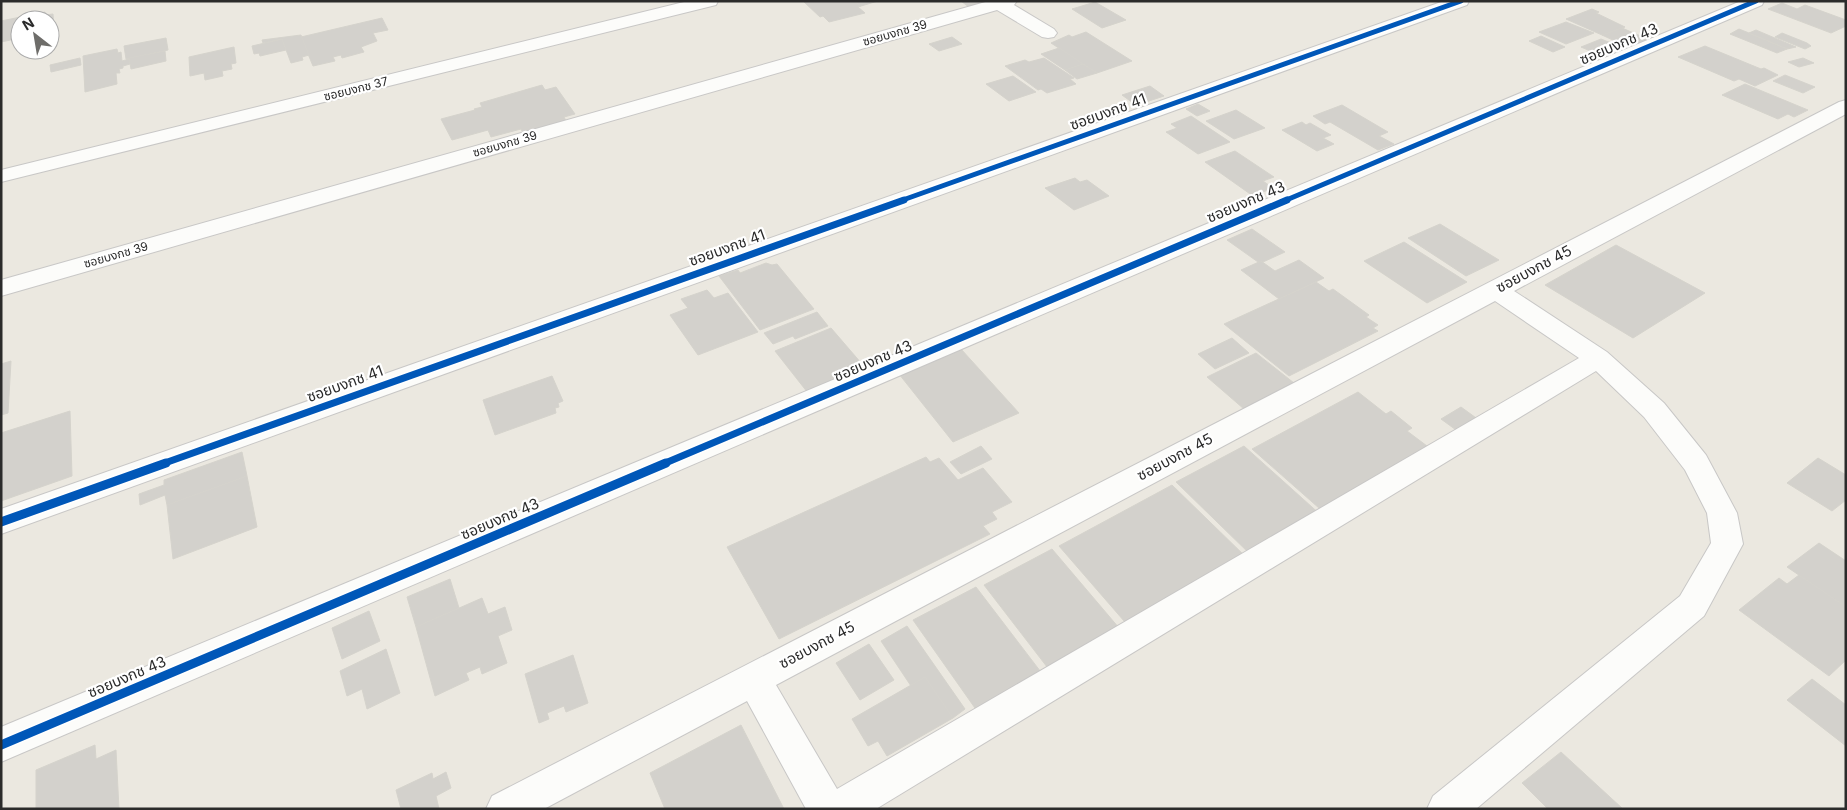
<svg xmlns="http://www.w3.org/2000/svg" width="1847" height="810" viewBox="0 0 1847 810" font-family="Inter,'Noto Sans Thai',sans-serif">
	<style>
		.building { fill: #d3d1cc; stroke: #d5d3cc }
		.lines { fill: none; stroke-linecap: round; stroke-linejoin: round }
		.minor-casing { stroke: #c8c7c6; stroke-width: 2 }
		.minor { fill: #fcfcfa; fill-rule: evenodd }
		.cycleway-far2-casing { stroke: #fff; stroke-width: 8 }
		.cycleway-far1-casing { stroke: #fff; stroke-width: 10 }
		.cycleway-casing { stroke: #fff; stroke-width: 12 }
		.cycleway-far2 { stroke: #0057b8; stroke-width: 5 }
		.cycleway-far1 { stroke: #0057b8; stroke-width: 7 }
		.cycleway { stroke: #0057b8; stroke-width: 9 }
		.labels { text-anchor: middle; stroke-width: 4.5; stroke-linejoin: round; paint-order: stroke }
		.far-street-label { font-size: 12px; fill: #2b2b2b; stroke: #fff }
		.street-label { font-size: 15px; fill: #2b2b2b; stroke: #fff }
	</style>
	<rect width="100%" height="100%" fill="#ebe8e0"/>
	<g class="building">
		<path d="M803,1h51l7,5 -3,1 7,6 -36,9 -6,-6 -3,1z"/>
		<path d="M854,1h24l-17,5z"/>
		<path d="M961,1h33l-24,7z"/>
		<path d="M1095,2l31,18 -24,8 -30,-19z"/>
		<path d="M1782,3l15,6 8,-4 41,15v6l-15,7 -63,-24z"/>
		<path d="M1592,9l7,3 -3,1 29,14 -23,8 -36,-16z"/>
		<path d="M45,12v3l8,-1 1,15 -4,1v-10h-30v18l-19,4v-21z"/>
		<path d="M382,18l6,12 -15,3 4,8 -16,6 3,5 -22,6 -1,-3 -8,2 2,4 -22,5 -12,-29z"/>
		<path d="M1566,22l28,11 -28,11 -27,-12z"/>
		<path d="M1622,28l28,12 -20,8 -28,-13z"/>
		<path d="M1739,29l10,4 38,16 -10,4 -47,-19z"/>
		<path d="M1756,30l40,17 -9,2 -38,-16z"/>
		<path d="M1086,32l46,29 -35,12 -46,-30 18,-8 3,2z"/>
		<path d="M1782,33l25,10 4,3 -6,3 -30,-12z"/>
		<path d="M301,35l8,20 -7,2 1,3 -12,3 -9,-24 -19,4 -1,-3z"/>
		<path d="M1541,36l24,11 -12,5 -24,-11z"/>
		<path d="M952,37l10,7 -23,7 -10,-7z"/>
		<path d="M166,38l2,12 -42,9 -2,-13z"/>
		<path d="M282,39l4,11 -26,6 -1,-3 -5,1 -2,-8z"/>
		<path d="M1601,39l15,6 -21,8 -14,-6z"/>
		<path d="M1705,46l56,23 3,-1 14,7 -23,11 -16,-7 -5,2 -56,-24z"/>
		<path d="M234,47l2,16 -5,1 1,5 -10,2 1,5 -18,4 -1,-7 -14,3 -1,-19z"/>
		<path d="M1059,48l24,16 -18,6 -24,-16z"/>
		<path d="M117,49l1,4 3,-1 1,9 7,-2 1,5 -7,2v2l-4,1 1,4h-4l1,11 -32,8 -2,-36z"/>
		<path d="M165,51l1,10 -35,8 -2,-11z"/>
		<path d="M80,58l1,7 -30,7 -1,-7z"/>
		<path d="M1044,58l30,20 -4,1 6,5 -29,9 -6,-4 -3,1 -33,-24 20,-6 4,2z"/>
		<path d="M1803,58l11,5 -15,4 -11,-5z"/>
		<path d="M1083,64l14,9 -20,6 -12,-9z"/>
		<path d="M1785,75l30,12 -12,6 -30,-12z"/>
		<path d="M1013,76l23,16 -27,9 -23,-17z"/>
		<path d="M1745,84l63,26 -14,7 -6,-3 -10,5 -56,-24z"/>
		<path d="M542,85l3,5 11,-3 19,27 -11,3 3,6 -43,12 -3,-6 -30,8 -3,-7 -36,10 -11,-21 34,-9 -1,-1 8,-2 -2,-4z"/>
		<path d="M1150,86l14,10 -21,7 -4,-3 -6,3 -11,-8z"/>
		<path d="M1198,104l12,7 -13,5 -11,-7z"/>
		<path d="M1342,105l46,27 -9,4 15,8 -16,6 -48,-28 -5,2 -12,-8z"/>
		<path d="M1236,110l29,18 -31,11 -28,-18z"/>
		<path d="M1191,116l39,26 -32,12 -32,-22 11,-4 -6,-4z"/>
		<path d="M1302,122l4,3 4,-2 21,12 -8,3 11,6 -17,7 -35,-21z"/>
		<path d="M1235,151l39,26 -11,4 10,7 -20,8 -48,-34z"/>
		<path d="M1075,178l5,4 7,-2 22,16 -35,14 -29,-22z"/>
		<path d="M1440,224l59,36 -33,16 -58,-38z"/>
		<path d="M1252,229l33,23 -22,10h-5l-31,-22z"/>
		<path d="M1404,242l63,40 -40,21 -63,-42z"/>
		<path d="M1616,245l89,48 -72,45 -88,-53z"/>
		<path d="M1299,260l25,18 -45,21 -38,-29 20,-9 14,10z"/>
		<path d="M766,263l6,2 5,-1 37,45 -54,21 -41,-54 19,-6 2,3z"/>
		<path d="M1316,282l13,9 4,-2 36,26 -3,2 12,8 -5,3 5,3 -89,45 -65,-52z"/>
		<path d="M707,290l7,8 14,-5 30,39 -60,23 -28,-40 18,-7 -7,-9z"/>
		<path d="M817,312l11,14 -33,13 -2,-3 -20,8 -9,-11z"/>
		<path d="M831,328l31,36 -4,1 4,5 -54,23 -33,-42z"/>
		<path d="M1232,338l17,15 -34,16 -17,-15z"/>
		<path d="M961,349l58,64 -66,29 -54,-68z"/>
		<path d="M1256,353l38,30 -50,26 -37,-32z"/>
		<path d="M11,361l-3,52 -7,2v-51z"/>
		<path d="M552,376l11,25 -5,2 1,4 -4,1 1,5 -61,22 -12,-35z"/>
		<path d="M1358,392l28,22 5,-3 21,17 -5,3 28,21 -107,64 -76,-67z"/>
		<path d="M1461,407l22,16 -20,12 -22,-16z"/>
		<path d="M70,411l2,65 -71,25v-68z"/>
		<path d="M981,446l11,13 -31,15 -11,-12z"/>
		<path d="M1244,446l78,70 -69,41 -77,-75z"/>
		<path d="M242,452l5,24 -80,29 -2,-10 -25,10 -1,-11 25,-9v-5z"/>
		<path d="M926,457l4,5 9,-4 19,22 25,-12 29,34 -20,10 5,7 -14,7 7,8 -211,105 -52,-92z"/>
		<path d="M1818,458l28,17v25l-14,11 -45,-28z"/>
		<path d="M247,476l10,51 -84,32 -6,-54z"/>
		<path d="M1172,485l76,74 -117,70 -72,-83z"/>
		<path d="M1819,543l27,18v46l-59,-40z"/>
		<path d="M1052,549l73,86 -71,41 -70,-91z"/>
		<path d="M1799,575l47,32v53l-17,16 -90,-66 40,-32 8,6z"/>
		<path d="M450,579l9,29 -43,19 -9,-30z"/>
		<path d="M976,587l71,93 -65,38 -69,-98z"/>
		<path d="M482,598l6,16 17,-7 7,23 -14,6 9,27 -25,11 -2,-7 -14,6 3,7 -34,16 -19,-69z"/>
		<path d="M369,611l11,30 -38,18 -10,-31z"/>
		<path d="M907,626l58,83 -12,9 -28,-41 -14,9 -30,-45z"/>
		<path d="M869,644l25,36 -34,20 -24,-37z"/>
		<path d="M386,649l14,44 -33,16 -5,-20 -15,7 -7,-25z"/>
		<path d="M573,655l15,48 -22,9 -2,-6 -17,7 2,6 -10,4 -14,-49z"/>
		<path d="M925,677l28,41 -66,38 -9,-15 -10,5 -16,-27z"/>
		<path d="M1812,679l34,26v41l-59,-46z"/>
		<path d="M741,725l43,84h-119l-15,-36z"/>
		<path d="M95,745l1,14 20,-9 3,59h-83v-39z"/>
		<path d="M1561,752l62,57h-75l-26,-26z"/>
		<path d="M446,772l5,16 -15,8 3,13h-38l-5,-19 36,-17 1,6z"/>
	</g>
	<g class="lines">
		<g class="minor-casing">
			<g id="minor">
				<path d="M688,1h30l-2,4 -715,177v-12z"/>
				<path d="M989,1h28l-3,4 40,24 3,4 -3,4 -6,1 -6,-1 -45,-27 -996,286v-16z"/>
				<path d="M1444,1h25l-2,4 -1466,529v-25z"/>
				<path d="M1741,1h23l-2,4 -1761,757v-35z"/>
				<path d="M1846,100v14l-332,177 93,61 57,51 42,52 31,58 6,31 -39,72 -228,193h-49l6,-13 247,-200 31,-53 -4,-30 -22,-43 -41,-53 -48,-46 -720,438h-70l-59,-108 -203,108h-58l6,-13 1347,-694zM1495,301l84,57 -742,431 -61,-104z"/>
			</g>
		</g>
		<use href="#minor" class="minor"/>
		<g class="cycleway-far2-casing">
			<g id="cycleway-far2">
				<path d="M900,201l561,-200"/>
				<path d="M1284,201l472,-200"/>
			</g>
		</g>
		<g class="cycleway-far1-casing">
			<g id="cycleway-far1">
				<path d="M162,464l742,-264"/>
				<path d="M663,464l624,-264"/>
			</g>
		</g>
		<g class="cycleway-casing">
			<g id="cycleway">
				<path d="M1,522l165,-59"/>
				<path d="M1,745l665,-282"/>
			</g>
		</g>
		<use href="#cycleway-far2" class="cycleway-far2"/>
		<use href="#cycleway-far1" class="cycleway-far1"/>
		<use href="#cycleway" class="cycleway"/>
	</g>
	<g class="labels">
		<g class="far-street-label">
			<text transform="translate(895 33) rotate(-16)" y="4">ซอยบงกช 39</text>
			<text transform="translate(356 89) rotate(-14)" y="4">ซอยบงกช 37</text>
			<text transform="translate(505 144) rotate(-16)" y="4">ซอยบงกช 39</text>
			<text transform="translate(116 255) rotate(-16)" y="4">ซอยบงกช 39</text>
		</g>
		<g class="street-label">
			<text transform="translate(1619 44) rotate(-23)" y="5">ซอยบงกช 43</text>
			<text transform="translate(1108 112) rotate(-20)" y="5">ซอยบงกช 41</text>
			<text transform="translate(1246 202) rotate(-23)" y="5">ซอยบงกช 43</text>
			<text transform="translate(727 248) rotate(-20)" y="5">ซอยบงกช 41</text>
			<text transform="translate(1534 269) rotate(-28)" y="5">ซอยบงกช 45</text>
			<text transform="translate(873 361) rotate(-23)" y="5">ซอยบงกช 43</text>
			<text transform="translate(345 384) rotate(-20)" y="5">ซอยบงกช 41</text>
			<text transform="translate(1175 457) rotate(-28)" y="5">ซอยบงกช 45</text>
			<text transform="translate(500 519) rotate(-23)" y="5">ซอยบงกช 43</text>
			<text transform="translate(817 645) rotate(-28)" y="5">ซอยบงกช 45</text>
			<text transform="translate(127 677) rotate(-23)" y="5">ซอยบงกช 43</text>
		</g>
	</g>
	<rect width="1847" height="810" fill="none" stroke="#2b2b2b" stroke-width="5"/>
	<g transform="translate(35 35) rotate(329)"><circle r="24" fill="#ffffff" stroke="#aaaaaa"/>
	<path d="M0-4L9 19L0 12L-9 19Z" fill="#6e6d6a"/>
	<text y="-8" font-size="14" font-weight="bold" text-anchor="middle" fill="#2b2b2b">N</text>
	</g>
</svg>
